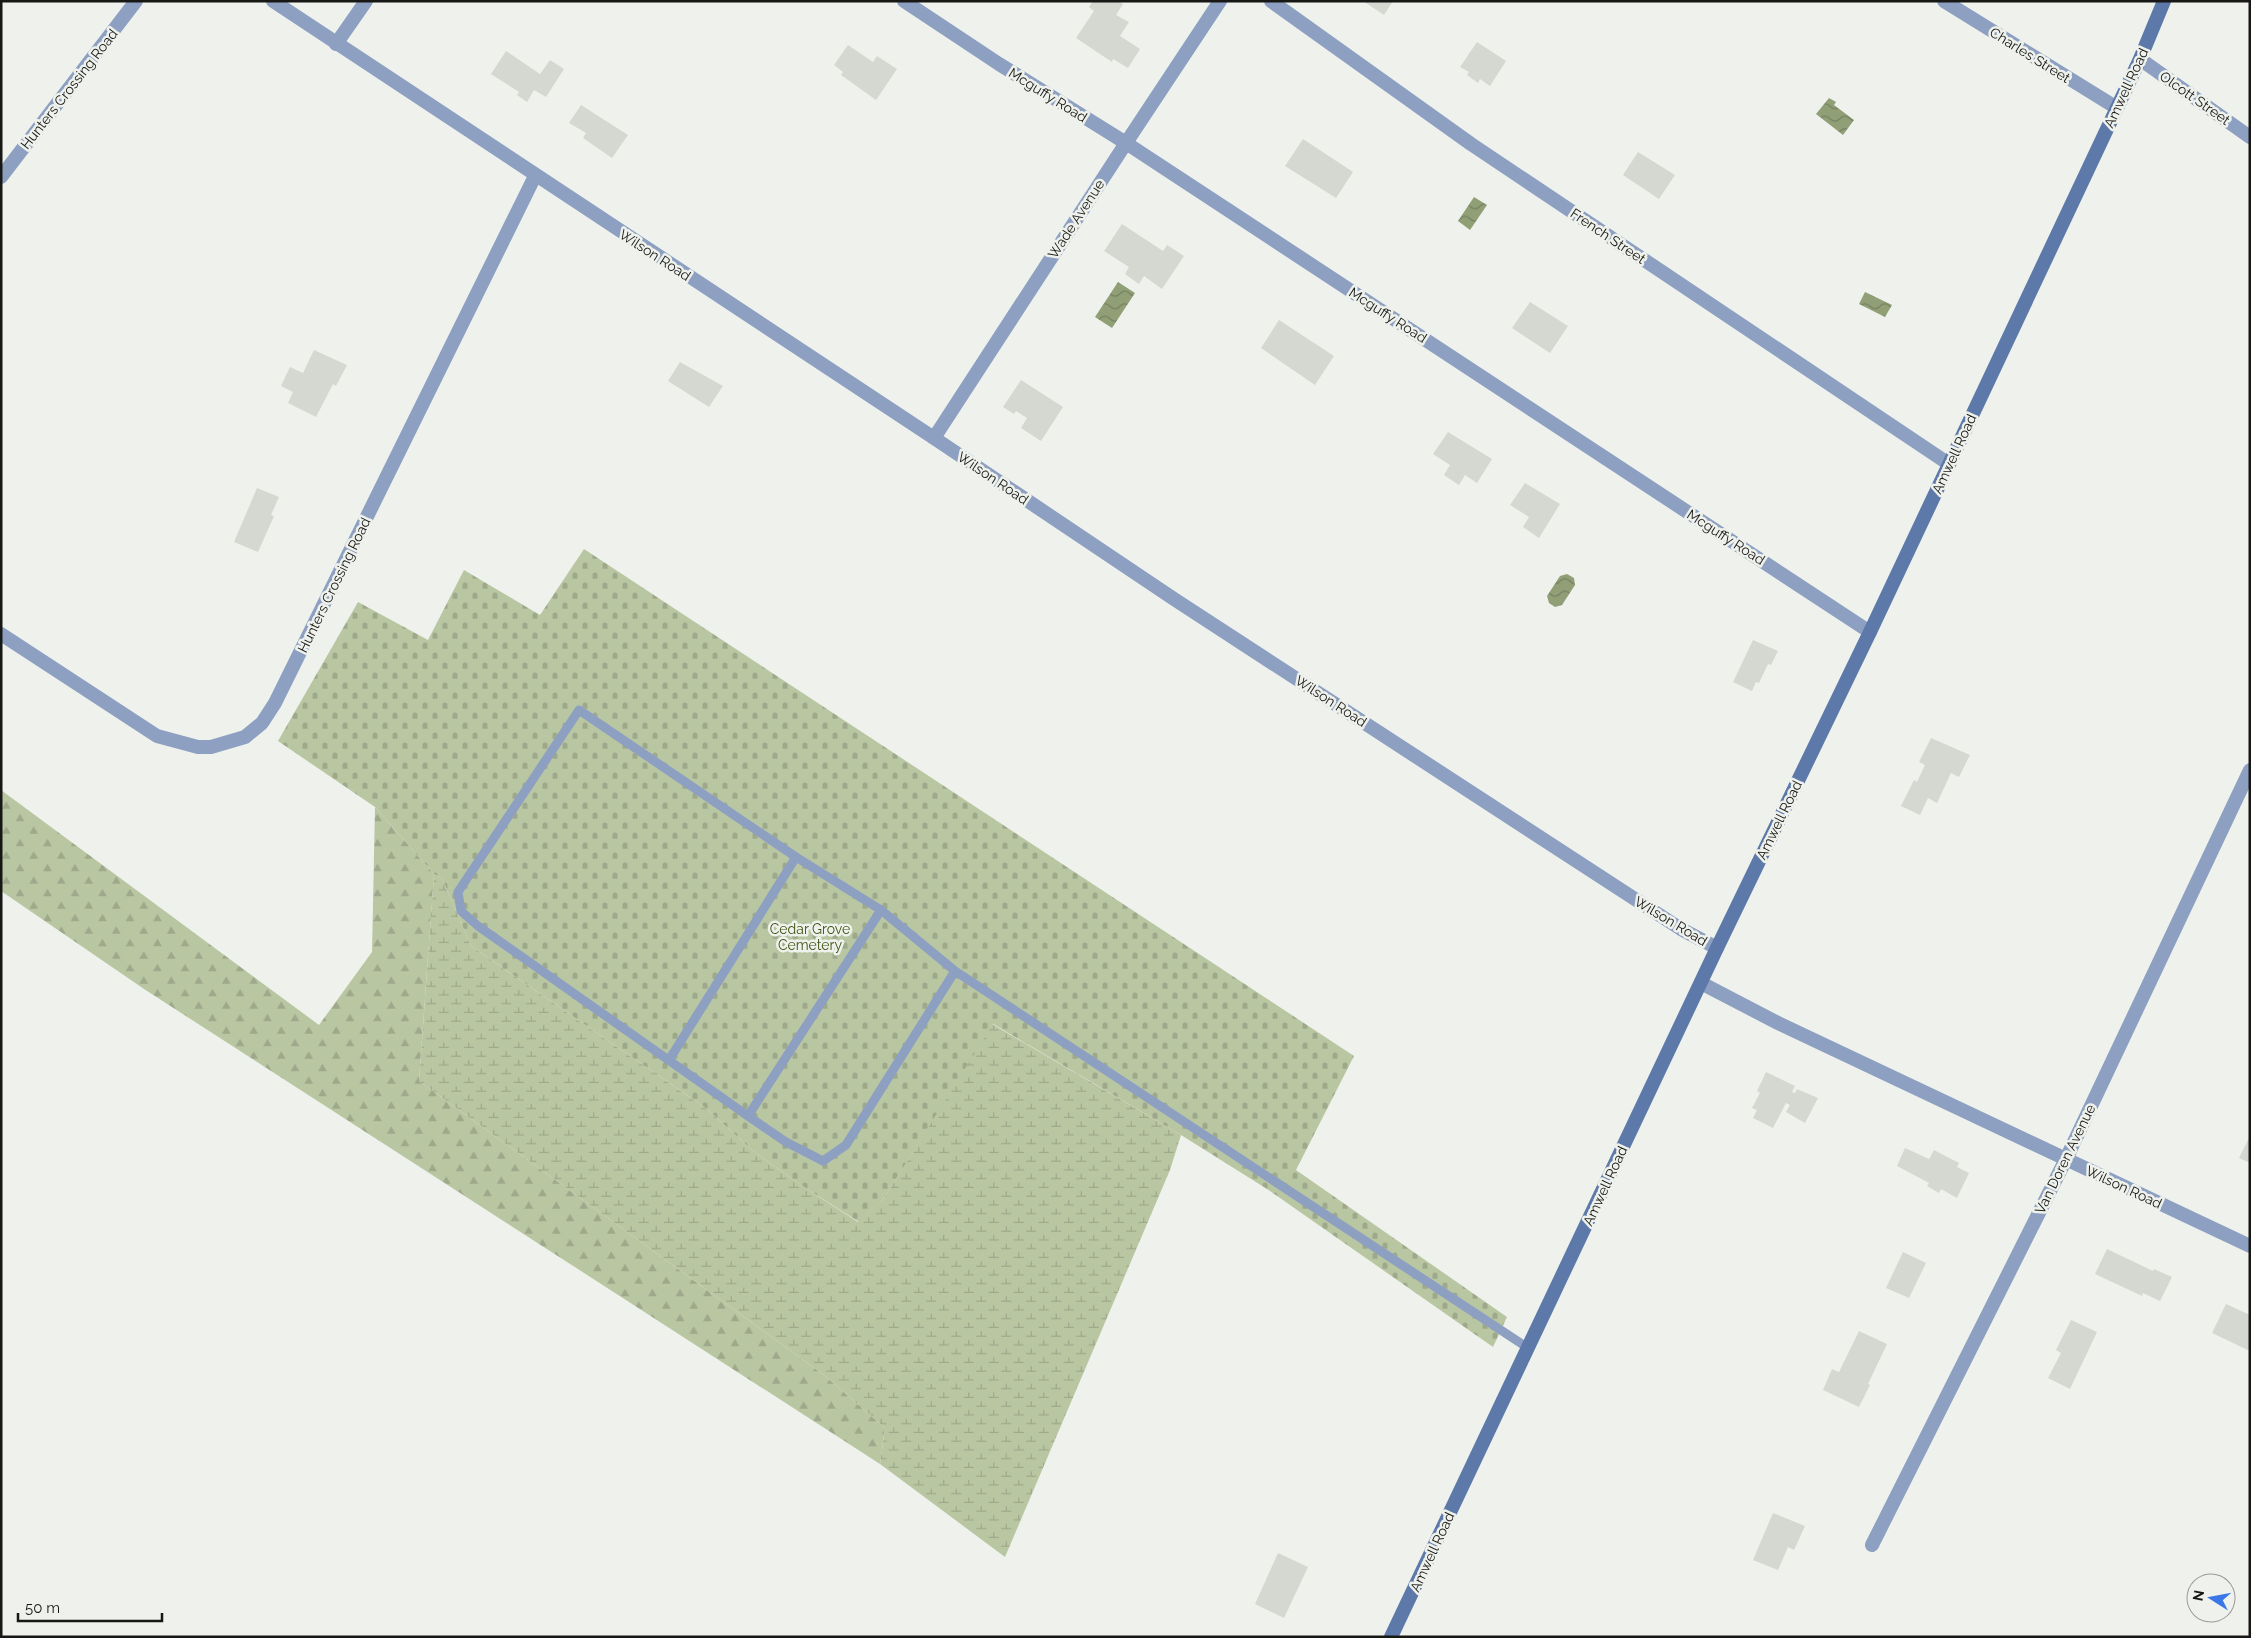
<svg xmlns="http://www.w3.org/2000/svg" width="2251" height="1638" viewBox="0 0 2251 1638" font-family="Raleway,sans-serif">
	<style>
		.forest { fill: url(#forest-firs) }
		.wetland { fill: url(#wetland-marsh) }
		.cemetery { fill: url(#cemetery-stones) }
		.water { fill: url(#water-waves) }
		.building { fill: #d5d7d1 }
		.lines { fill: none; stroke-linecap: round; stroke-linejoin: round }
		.service { stroke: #8da0c2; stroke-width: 9 }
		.minor { stroke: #8da0c2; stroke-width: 14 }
		.secondary { stroke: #5d79a9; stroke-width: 14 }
		.labels { text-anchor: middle; stroke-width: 5; stroke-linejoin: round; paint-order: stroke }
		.street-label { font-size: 14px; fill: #171715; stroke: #eff2ec }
		.park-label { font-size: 14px; fill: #415414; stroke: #eff2ec }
	</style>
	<defs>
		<pattern id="forest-firs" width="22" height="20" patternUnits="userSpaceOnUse" patternTransform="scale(1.25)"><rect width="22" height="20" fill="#b9c6a2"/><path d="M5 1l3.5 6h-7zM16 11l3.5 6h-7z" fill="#9ea98b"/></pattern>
		<pattern id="wetland-marsh" width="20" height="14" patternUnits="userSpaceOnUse" patternTransform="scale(1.25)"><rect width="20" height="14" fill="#b9c6a2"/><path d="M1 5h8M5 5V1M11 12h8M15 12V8" fill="none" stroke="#9ea98b"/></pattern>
		<pattern id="cemetery-stones" width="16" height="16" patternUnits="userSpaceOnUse" patternTransform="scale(1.25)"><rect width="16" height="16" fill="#b9c6a2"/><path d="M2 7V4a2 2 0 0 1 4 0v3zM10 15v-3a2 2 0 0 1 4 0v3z" fill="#9ea98b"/></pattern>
		<pattern id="water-waves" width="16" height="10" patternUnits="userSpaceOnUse" patternTransform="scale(1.25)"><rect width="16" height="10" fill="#909f76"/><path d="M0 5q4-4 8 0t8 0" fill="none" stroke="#758160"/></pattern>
	</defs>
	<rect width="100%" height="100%" fill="#eff2ec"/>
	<path class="forest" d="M1,790l318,235 53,-73 3,-145 59,67 -15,207 405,294 61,53 -5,36 -736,-475 -143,-98z"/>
	<path class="wetland" d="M434,874l8,4 29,68 236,163 45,41 49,35 57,37 26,-24 108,-174 189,111 -11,35 -165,387 -125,-93 5,-36 -61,-53 -405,-294z"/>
	<path class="cemetery" d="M584,549l770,507 -58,114 211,147 -14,30 -226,-158 -86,-54 -188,-111 -109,174 -25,24 -58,-37 -49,-35 -45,-41 -236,-163 -29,-68 -8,-4 -59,-67 -97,-66 80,-139 70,38 36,-70 76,45z"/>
	<g class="water">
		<path d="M1829,98l7,4 -2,3 20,15 -11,15 -27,-21z"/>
		<path d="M1474,197l13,8 -17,25 -12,-9z"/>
		<path d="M1118,282l17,11 -23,35 -17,-11z"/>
		<path d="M1865,292l27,13 -7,12 -26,-13z"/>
		<path d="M1567,574l7,4 1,7 -13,20 -7,2 -6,-4 -2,-7 13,-20z"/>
	</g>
	<g class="building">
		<path d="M1093,1h25l5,3 -7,11 13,7 -9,14 20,13 -12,19 -15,-9 -1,3 -36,-24 18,-27 -5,-4z"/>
		<path d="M1363,1h30l-9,14z"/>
		<path d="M1477,42l29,19 -16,25 -10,-7 -2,4 -11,-8 2,-3 -9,-5z"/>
		<path d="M848,45l25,17 4,-6 20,13 -21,31 -35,-25 2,-3 -9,-7z"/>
		<path d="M506,51l34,23 10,-14 14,9 -18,28 -12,-7 -7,12 -10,-7 2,-3 -28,-18z"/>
		<path d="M581,105l47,30 -16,23 -29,-20 3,-5 -17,-10z"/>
		<path d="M1303,139l50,33 -17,26 -51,-32z"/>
		<path d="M1638,152l37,23 -16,24 -36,-24z"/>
		<path d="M1122,224l41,27 4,-6 17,11 -22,33 -18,-13 -5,8 -14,-10 4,-7 -25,-16z"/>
		<path d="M1530,302l38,24 -18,27 -38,-25z"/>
		<path d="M1279,320l55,36 -19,29 -54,-37z"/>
		<path d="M314,350l33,15 -11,21 -3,-2 -17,33 -28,-14 5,-11 -12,-6 9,-19 13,6z"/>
		<path d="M680,362l43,24 -14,21 -41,-26z"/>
		<path d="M1021,380l42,27 -22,34 -20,-13 6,-10 -11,-7 -2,3 -11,-7z"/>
		<path d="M1448,432l44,27 -15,24 -12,-8 -6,10 -15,-10 6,-10 -17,-11z"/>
		<path d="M1525,483l35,21 -21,34 -16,-11 6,-10 -19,-12z"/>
		<path d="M257,488l22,9 -8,18 3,1 -16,36 -24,-10z"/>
		<path d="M1753,640l25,11 -7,14 -3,-1 -9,19 -3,-1 -4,9 -19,-9z"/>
		<path d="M1931,738l39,17 -11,22 -8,-4 -14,30 -9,-5 -8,17 -19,-9 13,-26 3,2 8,-17 -6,-3z"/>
		<path d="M1766,1072l29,14 -3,6 3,1 2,-4 21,9 -13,25 -19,-11 4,-7 -4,-2 -13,25 -20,-10 4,-8 -5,-2 8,-15 -3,-2z"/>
		<path d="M2250,1136v27l-11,-5z"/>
		<path d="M1905,1148l24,11 5,-9 25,13 -2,4 12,6 -12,25 -16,-9 -2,4 -12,-7 2,-3 -32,-17z"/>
		<path d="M2107,1249l46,22 1,-2 18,8 -12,24 -17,-8 -1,3 -47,-22z"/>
		<path d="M1903,1252l23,11 -17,35 -23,-10z"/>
		<path d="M2226,1304l24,11v36l-38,-18z"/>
		<path d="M2071,1320l26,12 -27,57 -22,-11 13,-25 -5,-3z"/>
		<path d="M1859,1331l28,13 -19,40 2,1 -11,22 -36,-17 9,-21 7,3z"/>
		<path d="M1773,1513l32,13 -11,24 -6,-3 -10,23 -25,-10z"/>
		<path d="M1278,1553l30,14 -24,51 -29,-14z"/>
	</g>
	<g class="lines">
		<g class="service">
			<path d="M955,971l-109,174 -23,16 -37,-19 -38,-26 -270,-190 -17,-15 -3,-19 121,-182 217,147 85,53 74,61 573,377"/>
			<path d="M669,1060l127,-203"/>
			<path d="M748,1116l133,-206"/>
		</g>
		<g class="minor">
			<path d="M273,1l661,437 240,161 507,330 36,19"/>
			<path d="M904,1l95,63 127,79 744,489"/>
			<path d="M1271,1l200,143 478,320"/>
			<path d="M1944,1l173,107"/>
			<path d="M336,44l30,-43"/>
			<path d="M2140,59l110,78"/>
			<path d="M1,177l135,-176"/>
			<path d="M934,438l192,-295 94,-142"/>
			<path d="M1,634l156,102 41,11h13l34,-10 17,-14 13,-20 260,-527"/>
			<path d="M1701,983l77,40 472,223"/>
			<path d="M1872,1545l194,-386 184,-389"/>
		</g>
		<path class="secondary" d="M1391,1637l326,-689 153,-316 270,-573 24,-58"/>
	</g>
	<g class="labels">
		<g class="street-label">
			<text transform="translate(2030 55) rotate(32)" y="5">Charles Street</text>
			<text transform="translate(2126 88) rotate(-65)" y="5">Amwell Road</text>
			<text transform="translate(69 89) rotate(-52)" y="5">Hunters Crossing Road</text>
			<text transform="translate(1048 95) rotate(32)" y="5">Mcguffy Road</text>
			<text transform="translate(2195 98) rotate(35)" y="5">Olcott Street</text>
			<text transform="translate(1076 219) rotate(-57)" y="5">Wade Avenue</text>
			<text transform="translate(1608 236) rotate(34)" y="5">French Street</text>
			<text transform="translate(655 255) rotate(33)" y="5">Wilson Road</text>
			<text transform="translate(1388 315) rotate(33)" y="5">Mcguffy Road</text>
			<text transform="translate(1954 454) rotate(-65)" y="5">Amwell Road</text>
			<text transform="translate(993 478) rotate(34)" y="5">Wilson Road</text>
			<text transform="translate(1726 537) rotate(33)" y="5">Mcguffy Road</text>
			<text transform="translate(334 585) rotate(-64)" y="5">Hunters Crossing Road</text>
			<text transform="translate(1331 701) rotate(33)" y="5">Wilson Road</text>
			<text transform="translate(1779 820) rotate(-64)" y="5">Amwell Road</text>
			<text transform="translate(1671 921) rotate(31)" y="5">Wilson Road</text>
			<text transform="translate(2065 1159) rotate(-64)" y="5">Van Doren Avenue</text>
			<text transform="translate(1605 1186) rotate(-65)" y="5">Amwell Road</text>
			<text transform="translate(2124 1187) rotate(25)" y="5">Wilson Road</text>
			<text transform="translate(1432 1552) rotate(-65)" y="5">Amwell Road</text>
		</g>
		<g class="park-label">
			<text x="810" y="934">Cedar Grove<tspan x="810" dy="16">Cemetery</tspan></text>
		</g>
	</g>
	<rect width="2251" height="1638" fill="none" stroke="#171715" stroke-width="5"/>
	<g transform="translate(2211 1598) rotate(281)"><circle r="24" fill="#eff2ec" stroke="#999a96"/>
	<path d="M0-4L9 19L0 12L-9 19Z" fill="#3b78e7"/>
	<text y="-8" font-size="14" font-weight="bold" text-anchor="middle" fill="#171715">N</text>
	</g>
	<path d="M18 1613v8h144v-8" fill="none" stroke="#171715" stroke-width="2.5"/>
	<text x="25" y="1613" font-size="15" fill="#171715" stroke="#eff2ec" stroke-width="4" paint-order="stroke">50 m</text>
</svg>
